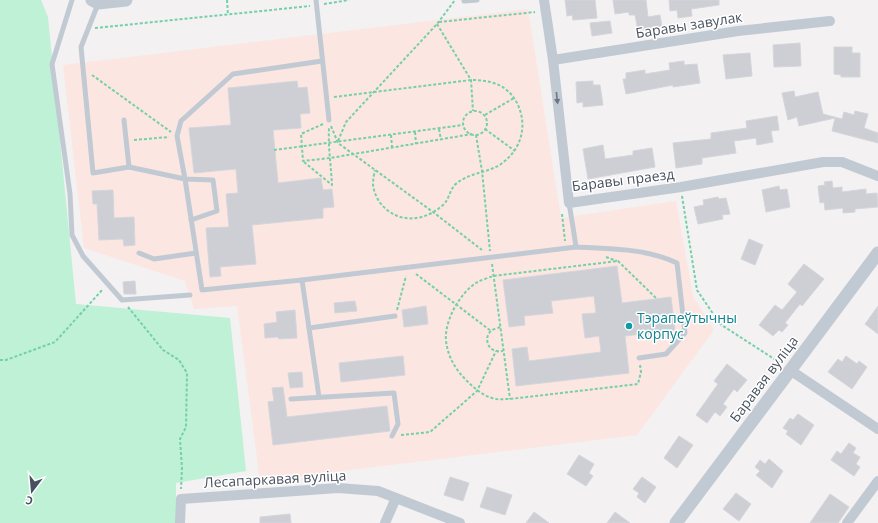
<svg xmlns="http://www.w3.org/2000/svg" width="878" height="523" viewBox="0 0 878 523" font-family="'Open Sans',sans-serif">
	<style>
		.medical { fill: #fce6e2 }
		.green { fill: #bef1d5 }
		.building { fill: #cdcfd5; stroke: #d4d6dc }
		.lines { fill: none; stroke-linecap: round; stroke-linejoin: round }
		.path { stroke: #75d0a9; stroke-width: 2; stroke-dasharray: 3 2; stroke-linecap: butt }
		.service { stroke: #c1cad3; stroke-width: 5 }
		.minor { stroke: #c1cad3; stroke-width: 10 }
		.tertiary { stroke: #c1cad3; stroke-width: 13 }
		.oneway { fill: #6c7682 }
		.culture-dot { fill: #0f9aa8; stroke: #fff; stroke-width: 1.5 }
		.labels { text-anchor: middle; stroke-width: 3; stroke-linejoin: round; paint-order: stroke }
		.street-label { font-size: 14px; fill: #48525f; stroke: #fff }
		.culture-label { font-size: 14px; fill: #0d838f; stroke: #fff; text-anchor: start }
	</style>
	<rect width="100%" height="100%" fill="#f3f1f1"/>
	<path class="medical" d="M528,9l33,209 115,-17 17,95 21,34 -77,105 -377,46 -23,-175 -43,3 -9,-28 -101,-33 -21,-183z"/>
	<path class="green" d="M0,0h41l7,17 28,287 154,14 16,153 -70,12v40h-176z"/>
	<g class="building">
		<path d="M565,0h30l2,18 -24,2 -1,-5 -5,1z"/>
		<path d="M613,0h33l2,17 12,-2 2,12 -24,4 -3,-16h-6v-3l-14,2z"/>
		<path d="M669,0h50v5l-28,4 1,7 -14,2 -1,-8 -7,1z"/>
		<path d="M610,21l2,12 -20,3 -2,-13z"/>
		<path d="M800,43l1,23 -27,1 -1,-22z"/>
		<path d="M834,47h18v6h8v24h-19v-2l-7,-1z"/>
		<path d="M750,53l2,23 -26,3 -3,-24z"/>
		<path d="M684,61v4l13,-1 3,19 -27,4v-2l-47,9 -3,-15h3v-6l19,-3v4l25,-4 -1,-7z"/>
		<path d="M297,81l1,7 9,-1 3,26 -10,1 1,14 -28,2 5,53 43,-5 2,12 9,-1 2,18 -11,1v10l-71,7 4,39 -36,3 1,9 -11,1 -4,-49 23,-1 -3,-33 12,-1 -2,-24 -42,4 -5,-45 42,-3 -3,-37z"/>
		<path d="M593,81v4h7l3,20 -20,2v-5l-6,1 -1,-21z"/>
		<path d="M794,91l1,6 23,-5 5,22 19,5 2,-7 10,3 1,-4 13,3 -4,14 14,5v10l-46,-12 3,-13 -36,8 -2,-9 -9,3 -6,-27z"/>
		<path d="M777,116l2,14 -8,1 2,11 -16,3 -1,-7 -22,3 2,12 -34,5v6l-26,4 -3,-25 38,-4v-6l36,-5 -1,-7z"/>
		<path d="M603,145l2,14 28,-4v-4l19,-3 3,19 -67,12 -5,-30z"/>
		<path d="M832,181l1,7 9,-1v5l24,-3v5l11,-1 1,14 -23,2v3l-12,1v-5l-18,2 -1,-8 -4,1 -2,-17 7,-1 -1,-3z"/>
		<path d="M779,186l1,4 7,-1 3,18 -24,5 -4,-22z"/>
		<path d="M113,190l1,28 20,-1 1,28 -11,1 -1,-7 -24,1 -2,-36h-4l-1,-13z"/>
		<path d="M718,197l1,2 7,-1 4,16 -8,1 1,4 -25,5 -4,-17 10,-2 -1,-5z"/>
		<path d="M749,239l14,6 -8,20 -14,-6z"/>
		<path d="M804,264l20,15 -22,27 -2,-2 -15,19 3,2 -6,7 -3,-2 -6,6 -14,-11 16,-20 7,5 15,-18 -9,-8z"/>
		<path d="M617,266l5,37 49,-6 4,33 -50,6 4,37 -113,13 -4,-37 15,-2 2,14 72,-9 -2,-16 -14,2 -3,-24 14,-1 -2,-17 -43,5 2,12 -29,3 1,9 -16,2 -6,-47z"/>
		<path d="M135,281l1,13h-12l-1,-12z"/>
		<path d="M355,301l2,10 -22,2 -1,-10z"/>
		<path d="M426,306l2,18 -24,3 -2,-17z"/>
		<path d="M878,306v28l-13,-10z"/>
		<path d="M295,310l2,28 -18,1 -1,-2 -13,1 -1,-14 13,-2 -1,-10z"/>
		<path d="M403,356l2,19 -64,7 -2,-19z"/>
		<path d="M846,356l11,8 2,-3 8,6 -15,22 -24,-17 10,-13 4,3z"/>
		<path d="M727,364l20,16 -10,12 -3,-3 -11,15 4,3 -7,9 -5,-4 -8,11 -11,-8 22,-31 -4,-3z"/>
		<path d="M302,372l1,15 -13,1 -2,-15z"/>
		<path d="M283,387l4,30 100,-11 3,25 -117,14 -5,-43 6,-1 -2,-13z"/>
		<path d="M798,414l16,11 -13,20 -15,-11 2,-3 -5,-3 7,-10 3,2z"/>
		<path d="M679,436l14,9 -16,23 -13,-10z"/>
		<path d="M849,443l7,5 -3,5 7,4 -4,7 4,3 -6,9 -23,-16 6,-9 4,3z"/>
		<path d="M579,455l15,9 -5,9 4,3 -7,10 -19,-12z"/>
		<path d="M769,459l14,12 -11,17 -16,-13 4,-4 -5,-4 5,-7 5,4z"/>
		<path d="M450,477l19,6 -6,18 -19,-6z"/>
		<path d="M642,477l14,10 -11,16 -8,-6 2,-4 -6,-4z"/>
		<path d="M487,487l25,8 -7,20 -25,-8z"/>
		<path d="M736,493l15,11 -12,17 -16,-12z"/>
		<path d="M830,494l19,13 -11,16h-28z"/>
		<path d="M534,512l15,11h-23z"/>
		<path d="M615,512l15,11h-23z"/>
		<path d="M290,514l1,9h-31v-6z"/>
	</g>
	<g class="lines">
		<g class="path">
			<path d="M227,0l1,15"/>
			<path d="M324,4l25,-4"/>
			<path d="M439,22l96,-10"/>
			<path d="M437,24l34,56 2,31"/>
			<path d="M95,28l215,-22"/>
			<path d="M92,75l79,57"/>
			<path d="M334,97l137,-17c19,0 36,4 46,23 11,22 5,46 -16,61 -13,9 -30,8 -44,19 -8,6 -7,16 -14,22 -19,17 -45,19 -62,-1 -4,-5 -7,-12 -8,-19 0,-5 1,-11 2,-15"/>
			<circle cx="475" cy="123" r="12"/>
			<path d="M485,115l29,-17"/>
			<path d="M323,124l-22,10 2,27 27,-3 142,-24"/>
			<path d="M331,126l7,17 95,69 49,38"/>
			<path d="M439,129l2,11"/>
			<path d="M485,129l30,22"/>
			<path d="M415,132l1,12"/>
			<path d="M391,135l1,12"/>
			<path d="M476,135l6,36 8,80"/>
			<path d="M134,140l35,-3"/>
			<path d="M338,141l8,-19 91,-98 18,-24"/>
			<path d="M274,150l189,-25"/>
			<path d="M304,162l28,23c-1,-20 -4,-38 -3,-57"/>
			<path d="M682,196l15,94 23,34 62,40"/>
			<path d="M562,214l3,27"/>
			<path d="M606,257l11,4"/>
			<path d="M492,264l18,135"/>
			<path d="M416,274l75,57"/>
			<path d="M128,307l35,43 16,10 8,13 -1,54 -6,12 2,29 -1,21"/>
			<path d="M397,310l9,-34"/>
			<path d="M500,327c-2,1 -7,2 -9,4 -7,6 -4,19 6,20 2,1 4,0 6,0"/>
			<path d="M0,360h6l49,-18 48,-53"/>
			<path d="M640,365l1,7 -3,12 -128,15c-6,0 -13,1 -18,-1 -10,-3 -18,-10 -25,-17 -12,-12 -19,-24 -21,-40 -2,-20 14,-48 30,-58 5,-3 12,-5 17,-7l125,-15 39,38"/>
			<path d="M401,435l29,-3 47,-41 19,-40"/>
		</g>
		<g class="service">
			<path d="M72,0l-20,64 18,130 2,41 11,21 39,44 68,-5"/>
			<path d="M316,0l13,120"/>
			<path d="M464,1l13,-1"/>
			<path d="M98,4l-17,43 12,126 36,-6 56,12 17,111 100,-10 274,-33 -3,-20 -4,-24"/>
			<path d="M124,120l5,47"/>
			<path d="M191,220l26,-9 -4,-31 -28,-1 -8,-43 4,-15 52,-47 89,-13"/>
			<path d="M576,247c34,2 69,1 101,16l8,70 -19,21 -27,4"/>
			<path d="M139,253l15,6 42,-6"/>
			<path d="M302,280l17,117"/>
			<path d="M309,328l86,-12"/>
			<path d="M291,399l103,-6 4,31 -6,12"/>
		</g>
		<g class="minor">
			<path d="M544,0l9,60 16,143 112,-16 142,-25h19l36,14"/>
			<path d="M553,60l185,-29 92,-10"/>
			<path d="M790,370l88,59"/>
			<path d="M180,523l1,-24 157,-11 40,3 82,32"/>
			<path d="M385,523l11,-25"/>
			<path d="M847,523l31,-42"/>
		</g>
		<g class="tertiary">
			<path d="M92,0l6,3 28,-3"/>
			<path d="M676,523l202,-270"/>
		</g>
	</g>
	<defs><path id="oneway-solid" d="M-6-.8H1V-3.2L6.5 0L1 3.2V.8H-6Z"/></defs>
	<use class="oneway" href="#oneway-solid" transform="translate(557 98) rotate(84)"/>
	<circle class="culture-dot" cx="629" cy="326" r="4"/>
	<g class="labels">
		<g class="street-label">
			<text transform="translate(689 25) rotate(-9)" y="5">Баравы завулак</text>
			<text transform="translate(623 180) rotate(-7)" y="5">Баравы праезд</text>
			<text transform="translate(764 379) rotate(-53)" y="5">Баравая вуліца</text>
			<text transform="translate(275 479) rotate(-3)" y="5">Лесапаркавая вуліца</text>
		</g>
		<g class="culture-label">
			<text x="637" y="323">Тэрапеўтычны<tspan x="637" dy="16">корпус</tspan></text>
		</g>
	</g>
	<g transform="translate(32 491) rotate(196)" stroke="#ffffff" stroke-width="3" paint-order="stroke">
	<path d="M0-3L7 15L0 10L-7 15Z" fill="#48525f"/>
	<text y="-6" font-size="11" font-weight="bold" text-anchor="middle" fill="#48525f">С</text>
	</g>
</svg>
